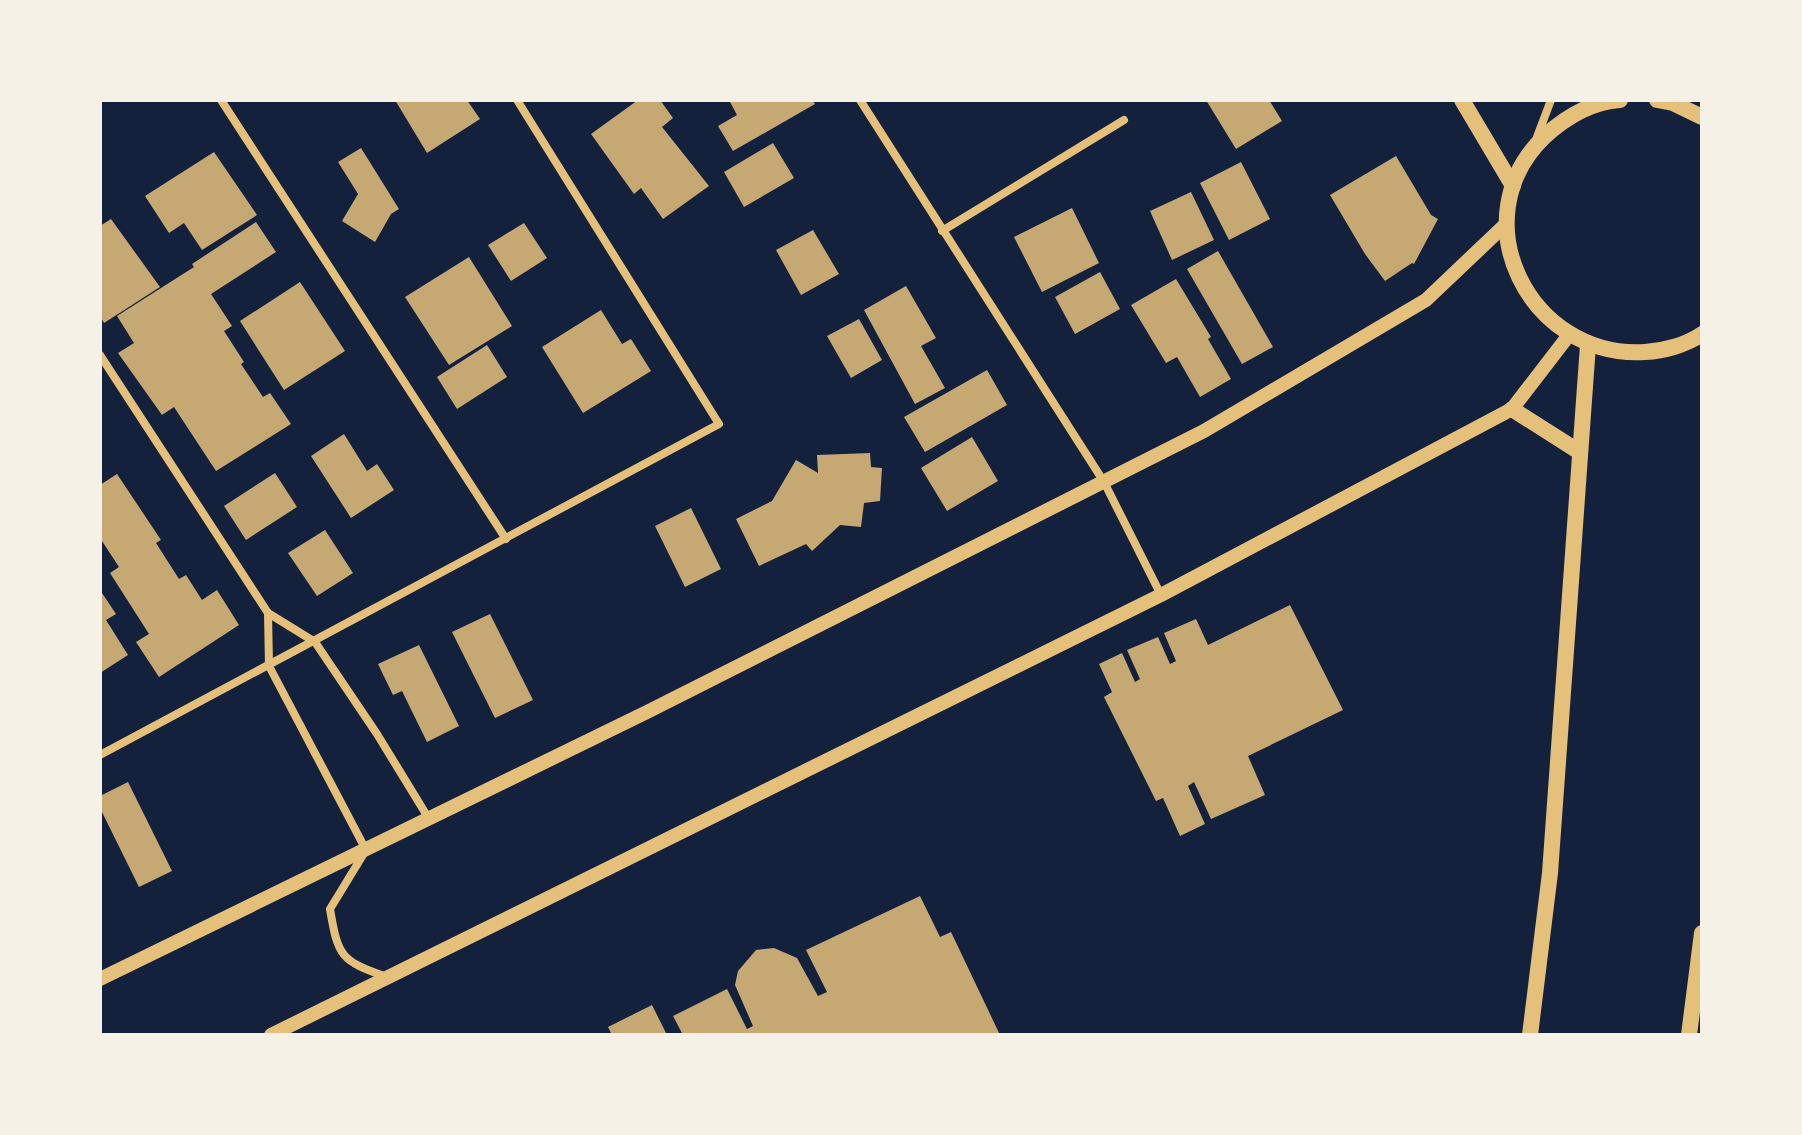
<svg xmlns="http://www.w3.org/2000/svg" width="1802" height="1135" viewBox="0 0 1802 1135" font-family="Lato,sans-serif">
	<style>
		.building { fill: #c6a872 }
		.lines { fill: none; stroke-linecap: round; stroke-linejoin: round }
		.minor { stroke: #e5c07b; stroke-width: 8 }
		.tertiary { stroke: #e5c07b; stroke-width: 14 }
		.secondary { stroke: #e5c07b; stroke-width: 16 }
	</style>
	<rect width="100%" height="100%" fill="#14213d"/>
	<g class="building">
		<path d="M395,100h72l13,19 -53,34z"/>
		<path d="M638,100h22l13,18 -11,9 47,59 -46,33 -22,-31 -7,6 -43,-60z"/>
		<path d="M729,100h83l3,4 -82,47 -15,-25 19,-11z"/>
		<path d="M1206,100h63l13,21 -46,28z"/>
		<path d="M773,143l21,35 -50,29 -20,-35z"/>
		<path d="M361,148l38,61 -8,5 -16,28 -33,-21 16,-27 -20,-32z"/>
		<path d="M214,152l43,63 -55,35 -18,-27 -15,10 -24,-37z"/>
		<path d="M1396,156l35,59 7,4 -24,45 -2,-1 -27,18 -20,-27 -35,-59z"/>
		<path d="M1241,162l29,57 -41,21 -29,-57z"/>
		<path d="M1191,192l23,48 -42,20 -22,-49z"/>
		<path d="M1072,208l27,55 -57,29 -28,-55z"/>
		<path d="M111,219l49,68 -56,36 -4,-7v-90z"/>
		<path d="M256,222l20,30 -65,42 21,32 -8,5 20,31 -3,2 22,33 7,-4 21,31 -75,47 -42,-64 -12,8 -44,-62 16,-10 -17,-27 77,-49 -2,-3z"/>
		<path d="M524,223l23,35 -36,23 -23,-36z"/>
		<path d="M813,230l26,44 -38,21 -25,-45z"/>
		<path d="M1218,251l55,96 -31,17 -55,-95z"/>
		<path d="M469,257l43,69 -63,39 -44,-68z"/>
		<path d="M1100,272l20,37 -45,25 -20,-37z"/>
		<path d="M1176,279l35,58 -3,2 23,40 -31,18 -23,-40 -11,6 -35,-58z"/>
		<path d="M300,282l45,69 -61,39 -44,-69z"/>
		<path d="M906,286l30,52 -15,8 24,42 -30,16 -51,-94z"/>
		<path d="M601,310l21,34 9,-5 20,32 -68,42 -41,-66z"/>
		<path d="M859,319l23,41 -31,18 -24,-42z"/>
		<path d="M487,345l20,32 -50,32 -20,-32z"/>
		<path d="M987,370l20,35 -82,47 -21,-35z"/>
		<path d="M344,434l23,37 10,-7 17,26 -43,28 -40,-62z"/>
		<path d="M972,437l26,44 -51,30 -26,-43z"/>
		<path d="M870,453l1,14 11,1 -2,33 -16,2 -3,24 -21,-2 -28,26 -6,-7 -47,22 -23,-47 36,-18 24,-41 22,13 -1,-18z"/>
		<path d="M275,473l22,34 -51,33 -22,-34z"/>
		<path d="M117,474l44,66 -5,3 23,36 7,-4 16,25 15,-10 22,35 -80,52 -23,-35 13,-8 -39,-61 9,-6 -19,-29v-53z"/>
		<path d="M691,508l30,61 -36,18 -30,-61z"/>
		<path d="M325,530l28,43 -36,23 -29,-43z"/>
		<path d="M100,590l16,24 -10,6 22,35 -28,18z"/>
		<path d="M1290,605l53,105 -95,46 17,39 -54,24 -17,-37 -6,4 17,38 -25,12 -17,-38 -7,3 -52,-104 8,-5 -13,-28 23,-11 13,29 5,-3 -13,-29 31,-13 12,27 6,-3 -12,-28 32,-14 12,26z"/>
		<path d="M490,614l43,86 -38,18 -43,-86z"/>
		<path d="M419,645l40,81 -32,16 -25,-51 -9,4 -15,-31z"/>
		<path d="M128,782l44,89 -33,16 -39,-79v-12z"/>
		<path d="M920,896l20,41 11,-5 49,103h-317l-10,-19 54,-27 20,40 6,-3 -18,-41 3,-14 18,-21 18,-2 23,10 21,38 9,-4 -21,-42z"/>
		<path d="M652,1005l15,30h-55l-4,-8z"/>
	</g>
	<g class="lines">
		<g class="minor">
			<path d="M221,100l285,439"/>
			<path d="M860,100l244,382 57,113"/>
			<path d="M1537,137l14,-37"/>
			<path d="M942,231l182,-111"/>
			<path d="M100,355l168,258 47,29 62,92 52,85"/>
			<path d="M268,613l1,53 97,184 -36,59c8,48 11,52 57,68"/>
			<path d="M100,755l619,-331 -202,-324"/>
		</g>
		<g class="tertiary">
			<path d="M100,979l547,-267 557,-281 222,-131 81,-77"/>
			<path d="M271,1035l890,-440 351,-186 57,-74"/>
		</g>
		<g class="secondary">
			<path d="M1462,100l51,86"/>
			<path d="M1620,100c-29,2 -54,17 -75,36 -86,82 -16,223 100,216 19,-1 41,-7 57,-18"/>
			<path d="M1657,100l16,3 29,14"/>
			<path d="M1512,409l66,42"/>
			<path d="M1530,1035l20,-162 38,-528"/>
			<path d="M1689,1035l13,-102"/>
		</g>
	</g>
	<rect width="1802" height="1135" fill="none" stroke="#f6f1e7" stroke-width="204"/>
</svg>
